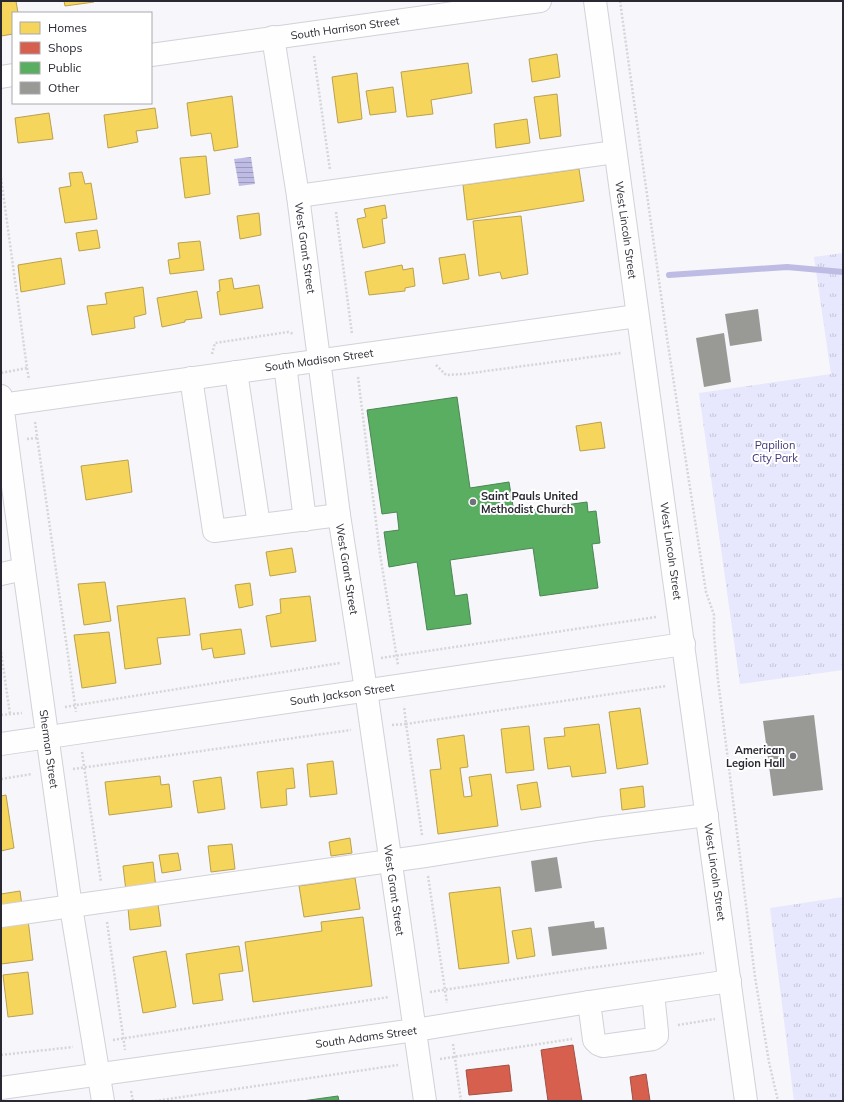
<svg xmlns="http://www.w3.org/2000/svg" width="844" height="1102" viewBox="0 0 844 1102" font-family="Mulish,sans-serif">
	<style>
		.park { fill: url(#park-tufts) }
		.water { fill: url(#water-rules) }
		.homes { fill: #f6d55c; stroke: #b9a150 }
		.shops { fill: #d6604d; stroke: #a25045 }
		.public { fill: #5aae61; stroke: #4c8653 }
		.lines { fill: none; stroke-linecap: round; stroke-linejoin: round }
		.stream { stroke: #bebce4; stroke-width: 6 }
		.building { fill: #999996 }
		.minor-casing { stroke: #d1d1d8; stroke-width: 24 }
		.path { stroke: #d6d6d8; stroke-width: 2.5; stroke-dasharray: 2 2; stroke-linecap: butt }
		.minor { stroke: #fefefe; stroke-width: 22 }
		.poi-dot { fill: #717179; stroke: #fff; stroke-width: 1.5 }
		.labels { text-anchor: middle; stroke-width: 4; stroke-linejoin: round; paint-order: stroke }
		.street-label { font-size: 11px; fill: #2a2933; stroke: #fff }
		.park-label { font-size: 11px; fill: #3f3678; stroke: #fff }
		.poi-label { font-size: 11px; font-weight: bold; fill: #2a2933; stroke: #fff; text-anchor: start }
	</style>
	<defs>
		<pattern id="park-tufts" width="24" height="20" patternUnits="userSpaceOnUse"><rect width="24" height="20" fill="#e7e7fd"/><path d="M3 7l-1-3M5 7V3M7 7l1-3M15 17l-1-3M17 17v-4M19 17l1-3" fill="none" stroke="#c6c6d9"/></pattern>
		<pattern id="water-rules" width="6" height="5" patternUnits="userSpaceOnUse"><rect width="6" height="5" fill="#bebce4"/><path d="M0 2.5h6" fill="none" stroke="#9b99b9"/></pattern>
	</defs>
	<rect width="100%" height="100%" fill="#f6f6fb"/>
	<g class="park">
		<path d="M843,253v417l-103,14 -41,-291 132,-19 -17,-117z"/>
		<path d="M843,897v204h-49l-24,-193z"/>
	</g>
	<path class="water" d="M251,157l4,27 -16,2 -5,-27z"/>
	<g class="homes">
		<path d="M1,1h15l2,12h-5v21l-12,2z"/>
		<path d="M64,1h30v1l-29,4z"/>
		<path d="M557,54l3,23 -28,5 -3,-23z"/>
		<path d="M468,63l4,30 -41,7 2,14 -26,3 -6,-45z"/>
		<path d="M357,73l5,46 -24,4 -6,-46z"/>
		<path d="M393,87l3,25 -26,3 -4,-24z"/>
		<path d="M557,94l4,42 -21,3 -6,-42z"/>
		<path d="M232,96l6,51 -24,4 -3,-18 -20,3 -4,-33z"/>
		<path d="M155,108l3,20 -22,3 2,11 -30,6 -4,-33z"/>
		<path d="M49,113l4,26 -35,4 -3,-25z"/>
		<path d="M527,119l3,24 -34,5 -2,-24z"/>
		<path d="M206,156l4,38 -25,4 -5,-40z"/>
		<path d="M579,169l5,32 -117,19 -4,-35z"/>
		<path d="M82,172l3,12 6,-1 6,36 -32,4 -6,-35 12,-2 -2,-13z"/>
		<path d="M385,205l2,13 -5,1 3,24 -22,5 -6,-29 9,-2 -2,-8z"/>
		<path d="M259,213l2,22 -21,4 -3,-23z"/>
		<path d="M521,216l7,58 -26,5 -2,-7 -21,4 -6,-55z"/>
		<path d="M97,230l3,18 -21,3 -3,-18z"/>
		<path d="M200,241l4,29 -34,4 -2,-14 12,-2 -2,-15z"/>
		<path d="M465,254l4,25 -26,5 -4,-26z"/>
		<path d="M61,258l4,26 -44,8 -3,-27z"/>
		<path d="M402,265l1,5 10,-2 2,18 -10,2v3l-36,4 -4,-23z"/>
		<path d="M232,278l2,11 25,-4 4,23 -43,7 -3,-23 3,-1 -1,-11z"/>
		<path d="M143,287l3,27 -12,3 1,11 -43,7 -5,-29 20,-2 -2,-11z"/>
		<path d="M197,291l5,27 -17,2v2l-23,5 -5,-29z"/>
		<path d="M601,422l4,26 -25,3 -4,-25z"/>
		<path d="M128,460l4,32 -46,8 -5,-34z"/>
		<path d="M292,548l4,24 -26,4 -4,-24z"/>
		<path d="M105,582l6,39 -27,4 -6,-41z"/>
		<path d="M250,583l3,22 -14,3 -4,-23z"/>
		<path d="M310,596l6,45 -45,6 -5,-31 15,-3 -1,-14z"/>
		<path d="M185,598l5,37 -33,3 4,26 -36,5 -8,-63z"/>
		<path d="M241,629l4,25 -31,4 -2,-10 -10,2 -2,-16z"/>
		<path d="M109,632l7,51 -34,5 -8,-53z"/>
		<path d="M640,708l8,56 -31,5 -8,-57z"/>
		<path d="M599,724l7,49 -34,4 -2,-11 -22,3 -4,-31 21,-2 -1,-8z"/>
		<path d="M529,726l5,44 -28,3 -5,-44z"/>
		<path d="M464,735l4,32 -8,1 4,29 8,-1 -3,-19 22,-3 7,52 -60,8 -8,-64 11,-1 -4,-30z"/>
		<path d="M333,761l4,33 -27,3 -3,-33z"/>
		<path d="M293,768l2,20 -9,1 1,16 -26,3 -4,-36z"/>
		<path d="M160,776l1,9 8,-1 3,23 -63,8 -4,-33z"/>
		<path d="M221,777l4,32 -27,4 -5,-32z"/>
		<path d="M537,782l4,25 -20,3 -4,-25z"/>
		<path d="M643,786l2,21 -23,3 -2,-21z"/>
		<path d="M6,795l8,53 -13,3v-55z"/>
		<path d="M350,838l2,15 -21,3 -2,-14z"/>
		<path d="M232,844l3,25 -24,3 -3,-26z"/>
		<path d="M178,853l3,17 -19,3 -3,-18z"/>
		<path d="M153,862l3,26 -30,3 -3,-25z"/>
		<path d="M355,878l5,31 -56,8 -5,-31z"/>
		<path d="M500,887l9,76 -50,6 -10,-76z"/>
		<path d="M20,891l2,15 -21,4v-16z"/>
		<path d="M158,904l3,22 -31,4 -2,-22z"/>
		<path d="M363,917l9,69 -119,16 -8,-60 77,-11 -1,-9z"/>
		<path d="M28,920l5,40 -32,4v-40z"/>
		<path d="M531,928l4,28 -18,3 -5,-28z"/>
		<path d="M239,946l4,25 -24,3 4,26 -30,4 -7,-50z"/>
		<path d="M166,951l10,56 -33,6 -10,-56z"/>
		<path d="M28,972l5,42 -25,3 -5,-42z"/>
	</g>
	<g class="shops">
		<path d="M573,1045l9,56h-34l-7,-51z"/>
		<path d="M509,1065l3,26 -43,4 -3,-25z"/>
		<path d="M646,1074l4,27h-17l-3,-24z"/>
	</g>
	<g class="public">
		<path d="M457,397l13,91 39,-6 5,30 73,-10 1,10 8,-1 4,32 -8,1 6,44 -58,8 -7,-48 -83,12 5,36 12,-2 4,30 -44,6 -10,-68 -28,5 -5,-35 15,-2 -2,-18 -15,2 -15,-104z"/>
		<path d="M338,1096l1,5h-37z"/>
	</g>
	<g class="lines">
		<path class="stream" d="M669,275l118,-8 56,5"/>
	</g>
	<g class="building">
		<path d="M758,309l4,32 -32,5 -5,-32z"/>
		<path d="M724,333l7,49 -27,5 -8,-49z"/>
		<path d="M814,715l9,75 -50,6 -10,-75z"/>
		<path d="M557,857l5,31 -27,4 -4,-31z"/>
		<path d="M594,921l1,7 9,-1 3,22 -55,7 -4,-29z"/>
	</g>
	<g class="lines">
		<g class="minor-casing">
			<g id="minor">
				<path d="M595,1c49,367 101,733 151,1100"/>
				<path d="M273,37l25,159 41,319 27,175 59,411"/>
				<path d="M151,55l389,-54"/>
				<path d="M1,77l12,-2"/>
				<path d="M298,196l317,-44"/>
				<path d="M285,365l20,155"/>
				<path d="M236,372l23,153"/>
				<path d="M191,378l23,153 125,-16"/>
				<path d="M1,396l23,173 47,338 32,194"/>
				<path d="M1,405l636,-89"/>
				<path d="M1,574l23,-5"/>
				<path d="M1,744l683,-100"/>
				<path d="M1,916l424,-60 172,-27 110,-14"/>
				<path d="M589,1002l5,38 4,4 5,2 50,-7 4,-3v-4l-4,-39"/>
				<path d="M1,1088l414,-58 174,-28 141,-21"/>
			</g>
		</g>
		<g class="path">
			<path d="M620,1l47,337 39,254 8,23v20l4,45 37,297 14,85 9,39"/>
			<path d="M314,56l16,114"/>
			<path d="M1,178l26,190 -26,5"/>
			<path d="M336,212l16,122"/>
			<path d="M212,354l3,-11 73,-11 6,2"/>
			<path d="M436,365l10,10 18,-1 157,-21"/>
			<path d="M27,368l2,12"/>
			<path d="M358,377l22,177 18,111"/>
			<path d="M35,422l41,290"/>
			<path d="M27,439l10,-1"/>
			<path d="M1,652l9,62"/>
			<path d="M381,658l275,-41"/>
			<path d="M65,707l275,-44"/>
			<path d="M1,715l21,-2"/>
			<path d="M392,725l14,-1 -2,-18"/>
			<path d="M82,752l19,130"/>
			<path d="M73,769l278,-39"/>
			<path d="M1,779l31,-5"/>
			<path d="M422,835l-16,-111 260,-38"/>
			<path d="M428,876l19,127"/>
			<path d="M107,922l18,128"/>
			<path d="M430,992l158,-24 116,-15"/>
			<path d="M678,1025l37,-6"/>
			<path d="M113,1040l276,-43"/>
			<path d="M453,1044l8,57"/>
			<path d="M1,1055l72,-8"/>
			<path d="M440,1059l132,-20"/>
			<path d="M131,1091l2,10"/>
			<path d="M155,1101l243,-36"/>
		</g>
		<use href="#minor" class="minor"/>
	</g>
	<g class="poi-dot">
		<circle cx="473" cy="502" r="4"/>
		<circle cx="793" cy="756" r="4"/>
	</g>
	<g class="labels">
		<g class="street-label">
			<text transform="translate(345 28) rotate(-8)" y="4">South Harrison Street</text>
			<text transform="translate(626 230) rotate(82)" y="4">West Lincoln Street</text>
			<text transform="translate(305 248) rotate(82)" y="4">West Grant Street</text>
			<text transform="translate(319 360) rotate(-8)" y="4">South Madison Street</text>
			<text transform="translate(671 551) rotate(82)" y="4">West Lincoln Street</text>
			<text transform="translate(347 569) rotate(81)" y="4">West Grant Street</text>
			<text transform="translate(342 694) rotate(-8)" y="4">South Jackson Street</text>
			<text transform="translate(49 749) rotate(82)" y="4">Sherman Street</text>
			<text transform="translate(715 872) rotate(82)" y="4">West Lincoln Street</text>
			<text transform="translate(394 890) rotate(82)" y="4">West Grant Street</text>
			<text transform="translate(366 1037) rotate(-8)" y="4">South Adams Street</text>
		</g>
		<g class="park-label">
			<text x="775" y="449">Papilion<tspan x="775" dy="13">City Park</tspan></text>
		</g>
		<g class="poi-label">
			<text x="481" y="500">Saint Pauls United<tspan x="481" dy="13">Methodist Church</tspan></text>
			<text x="785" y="754" text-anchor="end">American<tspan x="785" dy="13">Legion Hall</tspan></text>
		</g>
	</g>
	<rect width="844" height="1102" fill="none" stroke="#2a2933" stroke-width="4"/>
	<rect x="12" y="12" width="140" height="92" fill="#ffffff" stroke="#aaa9ad"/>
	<rect x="20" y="22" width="20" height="12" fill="#f6d55c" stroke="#aaa9ad"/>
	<text x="48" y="32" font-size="12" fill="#2a2933">Homes</text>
	<rect x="20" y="42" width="20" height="12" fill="#d6604d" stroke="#aaa9ad"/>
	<text x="48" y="52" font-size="12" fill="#2a2933">Shops</text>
	<rect x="20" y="62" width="20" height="12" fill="#5aae61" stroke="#aaa9ad"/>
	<text x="48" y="72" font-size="12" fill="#2a2933">Public</text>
	<rect x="20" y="82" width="20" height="12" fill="#999996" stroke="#aaa9ad"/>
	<text x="48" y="92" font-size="12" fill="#2a2933">Other</text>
</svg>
